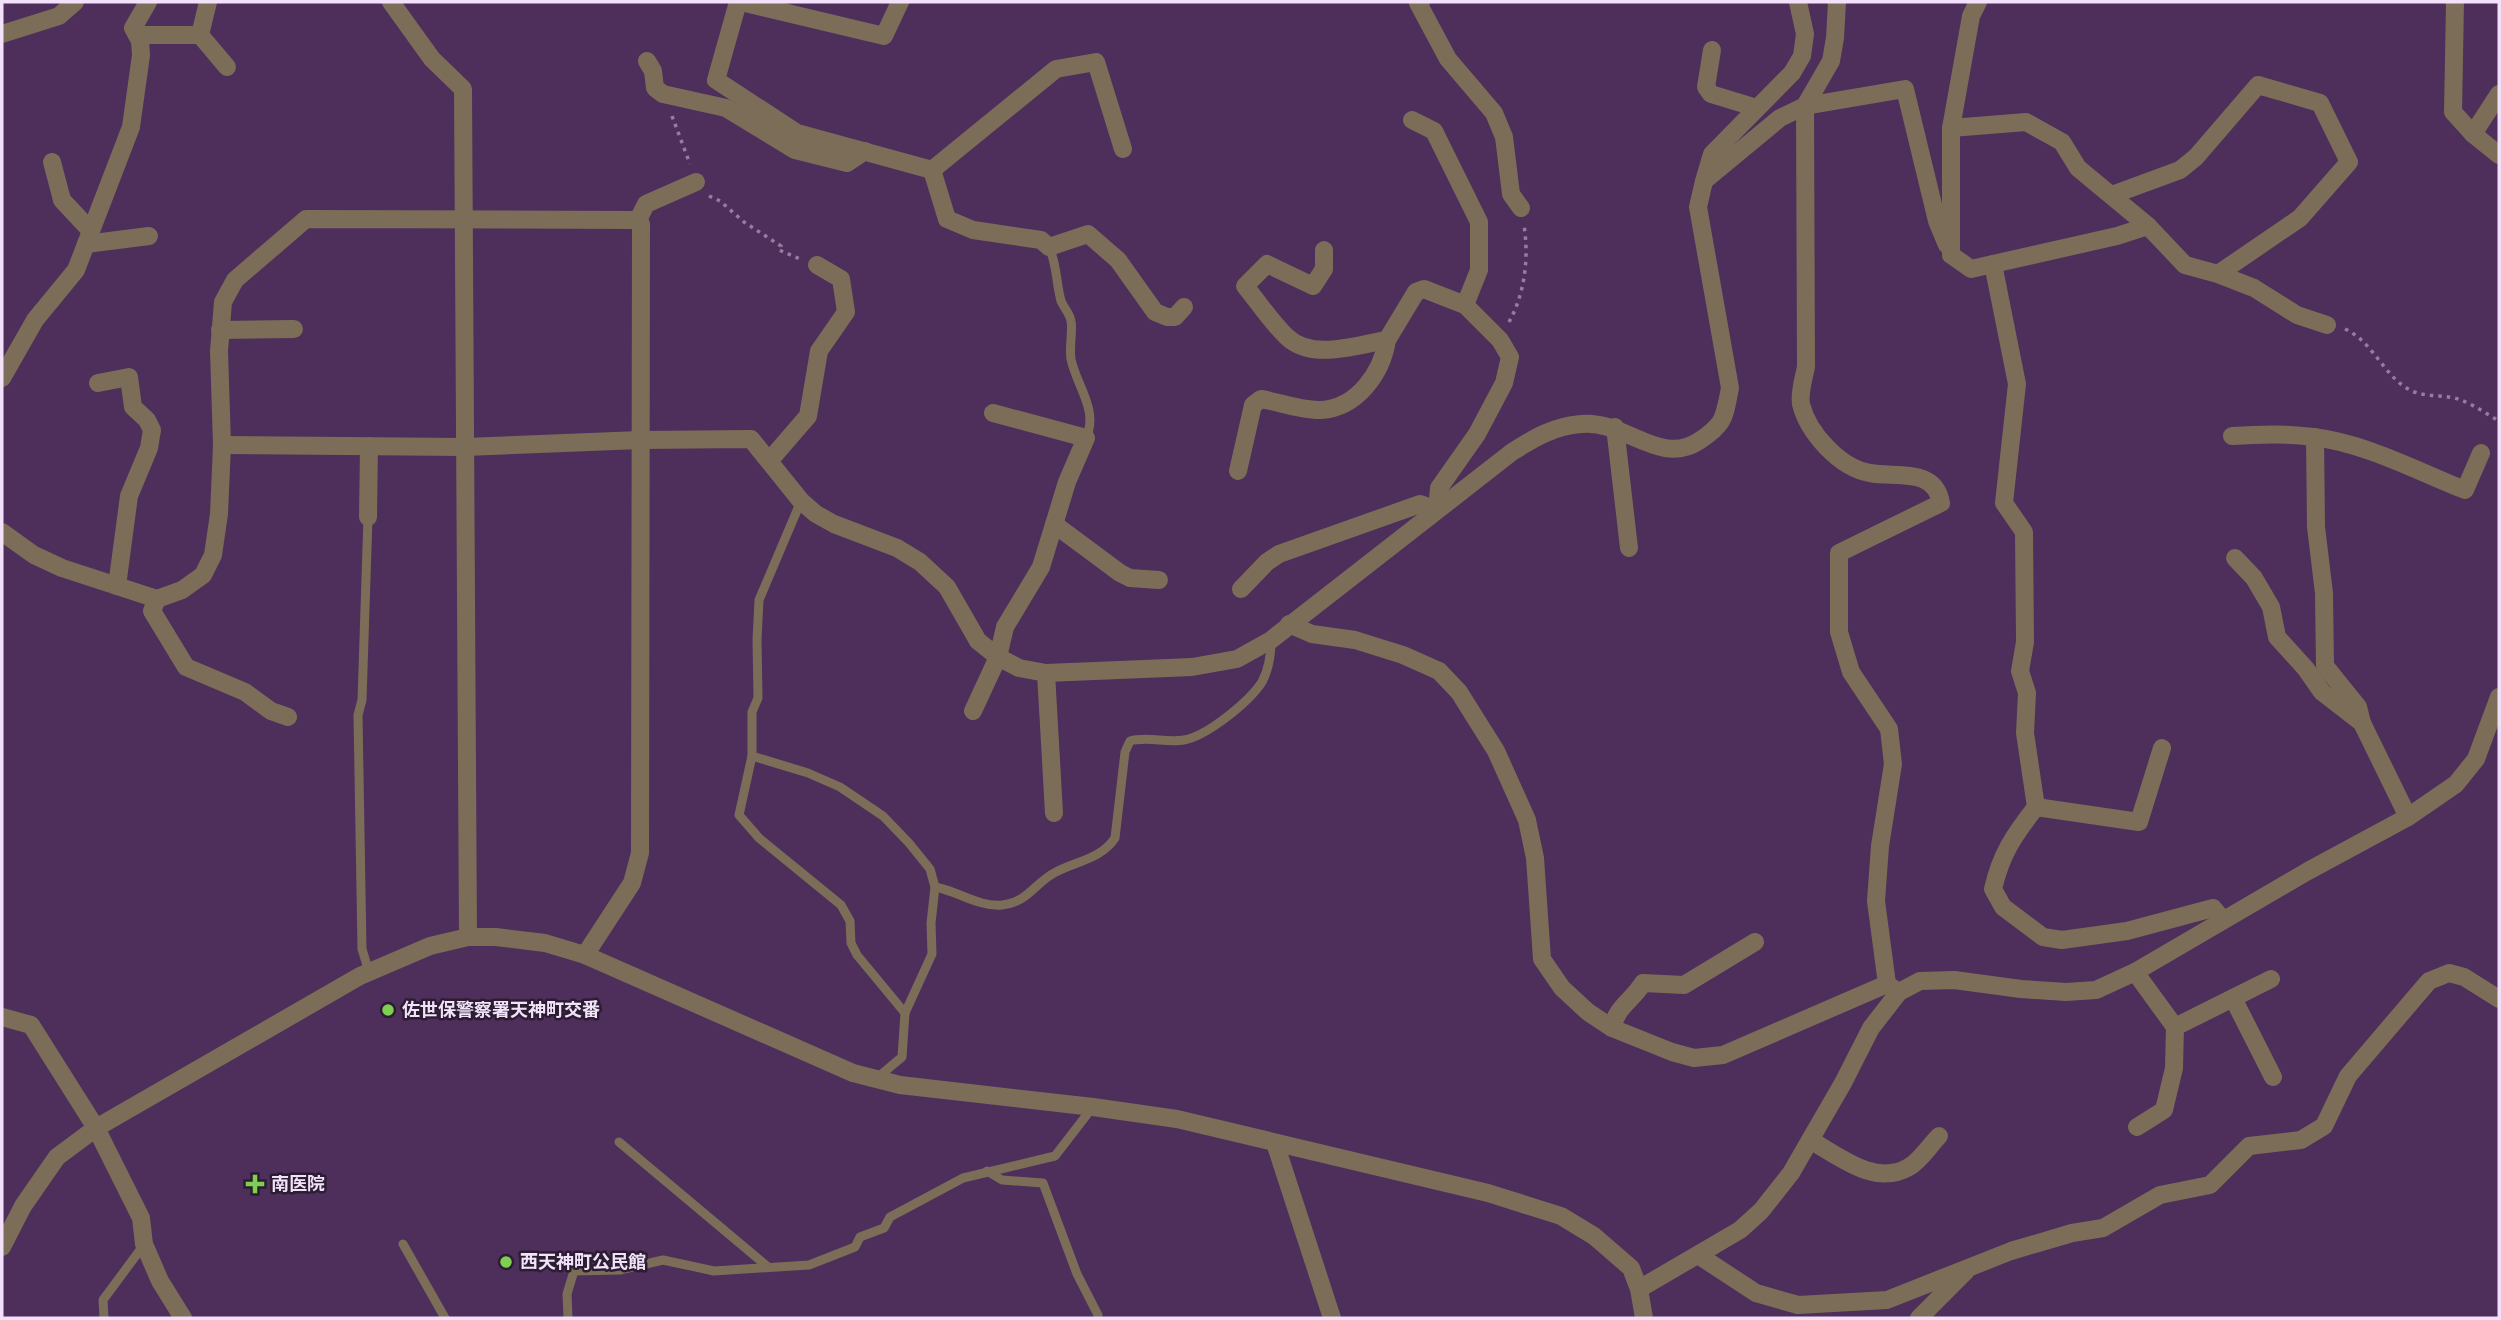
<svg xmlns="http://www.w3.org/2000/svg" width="2501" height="1320" viewBox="0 0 2501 1320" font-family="'IBM Plex Sans','Noto Sans JP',sans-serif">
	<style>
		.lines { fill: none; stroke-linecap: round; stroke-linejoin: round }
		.path { stroke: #967ca0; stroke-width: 3.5; stroke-dasharray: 3.5 5; stroke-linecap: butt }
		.service { stroke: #7c6d58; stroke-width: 9 }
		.minor { stroke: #7c6d58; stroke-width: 18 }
		.tertiary { stroke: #7c6d58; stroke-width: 18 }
		.poi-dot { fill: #7fd052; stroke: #2c1e31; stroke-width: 2.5 }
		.labels { text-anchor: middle; stroke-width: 5; stroke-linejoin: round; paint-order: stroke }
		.poi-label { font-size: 18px; font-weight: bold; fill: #f3e1fb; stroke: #2c1e31; text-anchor: start }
	</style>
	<rect width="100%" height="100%" fill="#4e2e5a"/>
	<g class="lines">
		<g class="path">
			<path d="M672,116l18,48"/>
			<path d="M709,196l11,5 24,21 37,24 -2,4 21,9"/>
			<path d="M1509,322c16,-29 20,-64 15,-97"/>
			<path d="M2345,329c29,13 39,49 67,62 16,7 34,3 49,9 13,5 26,14 38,21"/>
		</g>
		<g class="service">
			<path d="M1049,247c8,17 7,36 12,54 3,7 9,13 10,20 2,9 -2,26 0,38 5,26 28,51 15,79"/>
			<path d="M801,501l-42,99 -2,40 1,58 -6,14v44l-13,59 20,23 82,67 9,16 1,22 6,12 48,58 -3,44 -25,21"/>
			<path d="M368,517l-6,183 -4,15 4,234 7,23"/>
			<path d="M752,756l56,17 32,14 43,29 26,27 21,26 5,18 -4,36 1,31 -27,59"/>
			<path d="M935,887c23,4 43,20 67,18 27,-3 33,-23 54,-33 21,-11 45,-13 59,-34l10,-86 5,-11c17,-5 36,2 54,-1 23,-4 65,-38 78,-58 7,-13 9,-28 9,-42"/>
			<path d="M619,1142l149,125"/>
			<path d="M987,1171l15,9 41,3 34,91 21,41"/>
			<path d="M403,1244l42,74"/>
			<path d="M104,1318l-1,-18 40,-54"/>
			<path d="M568,1318l-1,-24 7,-23 46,-1 43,-10 51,11 95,-6 46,-18 5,-10 24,-9 6,-11 73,-39 92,-22 37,-48"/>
		</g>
		<g class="minor">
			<path d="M391,2l41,57 31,30 5,848"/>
			<path d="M738,2l-22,78 81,53 135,37 124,-101 40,-7 27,87"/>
			<path d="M741,2l143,34 16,-34"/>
			<path d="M1421,2l-3,1 30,56 46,54 10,24 7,57 10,14"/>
			<path d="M1837,2l-2,36 -4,23 -26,45 1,261c-2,10 -7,26 -5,37 7,29 39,64 69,69 27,5 65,-6 71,30l-102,50v79l12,40 38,57 4,35 -13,82 -4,55 11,83"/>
			<path d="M1978,2l-7,14 -20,112 75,-6 36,20 16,26 70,58 37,39 33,9 36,14 43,27 30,10"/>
			<path d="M2455,2l-2,110 20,22"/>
			<path d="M2,34l57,-18 16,-14"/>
			<path d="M137,35h63l27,32"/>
			<path d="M200,35l8,-33"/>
			<path d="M1712,50l-6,37 5,7 46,14"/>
			<path d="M647,61l6,10 2,17 8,6 63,14 69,42 52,13 18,-12"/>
			<path d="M2499,94l-26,40 26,21"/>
			<path d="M1412,120l22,11 45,91v48l-14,35"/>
			<path d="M1951,128v127l20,14 22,-5 24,120 -13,119 20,29 1,110 -5,29 7,22 -2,40 11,74c-22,28 -35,47 -43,82l10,18 40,30 19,3 65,-9 86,-23 10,12"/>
			<path d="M52,162l10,38 29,31"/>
			<path d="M932,170l15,49 26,11 68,10 8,7 39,-13 30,26 37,52 12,5h8l9,-10"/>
			<path d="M1705,180l75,-62 25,-12 100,-17 32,132 10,24"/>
			<path d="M2112,195l68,-25 16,-13 62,-72 62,18 29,59 -49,56 -82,56"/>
			<path d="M638,220l8,-16 50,-22"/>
			<path d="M86,244l63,-8"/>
			<path d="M1993,264l124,-28 31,-10"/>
			<path d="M220,330l74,-1"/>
			<path d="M2,378l33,-58 41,-50 55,-143 10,-72 -1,-14 -7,-13 15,-26"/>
			<path d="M98,383l31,-6 4,30 14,13 5,10 -3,18 -20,48 -12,90"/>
			<path d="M1615,427l14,121"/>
			<path d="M2232,436c27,-2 54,-3 81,1 52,6 104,34 152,53l16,-37"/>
			<path d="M2315,437l1,90 8,66 1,73 33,41 4,16 46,94"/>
			<path d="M222,445l243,2 175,-7 111,-1 50,62 15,13 18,10 63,24 23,14 27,25 31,54 20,16 21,11 27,5 146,-6 45,-8 34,-19 241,-188c22,-14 42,-26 69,-28 43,-5 78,43 118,17 26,-17 25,-23 31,-53l-32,-181 6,-26 8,-27 80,-81 10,-17 3,-22 -7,-32"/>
			<path d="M770,460l38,-44 11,-65 27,-39 -5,-33 -24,-14"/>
			<path d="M1238,471l15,-66 8,-6c18,3 41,12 60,11 36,-2 61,-37 66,-70"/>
			<path d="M368,517l1,-71"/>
			<path d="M1054,524l66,49 10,5 29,2"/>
			<path d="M2,532l32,23 28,13 95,31 25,-9 21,-15 10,-20 6,-41 3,-69 -3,-94 4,-49 12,-22 71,-61 332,1 3,4 -1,629 -8,30 -47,72"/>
			<path d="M2235,558l19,20 17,29 6,30 29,32 16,23 40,31"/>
			<path d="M1241,589l26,-27 12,-8 141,-50 17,6 2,-22 38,-54 27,-51 6,-26 -10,-17 -35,-35 -41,-16 -8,3 -29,48c-31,5 -75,21 -100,-3 -16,-15 -28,-34 -42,-51l22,-22 46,22 11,-17v-19"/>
			<path d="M157,599l-5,12 34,56 59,25 26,19 17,6"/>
			<path d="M1289,624l23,10 43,6 48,15 36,16 20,21 37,59 31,69 8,38 7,101 20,29 26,24 24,16 60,24 22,6 29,-3 164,-71 10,7"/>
			<path d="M1046,673l8,140"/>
			<path d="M973,711l25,-54 7,-30 36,-60 26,-85 19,-44 -93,-25"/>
			<path d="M2036,807l103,15 23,-74"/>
			<path d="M2135,972l40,55 -1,41 -10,42 -27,17"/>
			<path d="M2233,998l40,79"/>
			<path d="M2,1017l29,8 65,103 45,90 3,26 16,37 23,37"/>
			<path d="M2175,1027l96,-48"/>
			<path d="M1612,1028c5,-22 20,-27 31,-45l41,2 71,-43"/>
			<path d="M1810,1140c29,16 65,47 99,27 11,-6 21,-22 30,-31"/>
			<path d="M1275,1143l57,175"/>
			<path d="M1698,1255l58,38 42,12 89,-5 124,-49 61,-18 31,-5 57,-33 50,-10 39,-39 52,-6 23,-14 24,-50 81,-95 20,-8 15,4 35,22"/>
			<path d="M1919,1318l47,-47"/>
		</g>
		<g class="tertiary">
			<path d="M2,1247l21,-41 34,-49 39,-29 264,-152 70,-30 38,-9h28l49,6 40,12 268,118 47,12 193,22 84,12 311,74 73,23 33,20 37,32 8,21 5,29"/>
			<path d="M1639,1289l101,-59 21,-19 30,-38 52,-90 28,-55 28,-36 21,-11 34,-1 67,9 45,3 30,-2 39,-18 173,-101 100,-54 48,-33 20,-25 23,-62"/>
		</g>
	</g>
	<g class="poi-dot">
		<circle cx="388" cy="1010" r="7"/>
		<path d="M251.5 1173.5h7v7h7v7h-7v7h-7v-7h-7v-7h7z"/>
		<circle cx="506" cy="1262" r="7"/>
	</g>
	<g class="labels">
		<g class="poi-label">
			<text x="402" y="1016">佐世保警察署天神町交番</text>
			<text x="271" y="1190">南医院</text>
			<text x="520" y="1268">西天神町公民館</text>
		</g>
	</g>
	<rect width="2501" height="1320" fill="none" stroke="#f3e1fb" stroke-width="7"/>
</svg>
